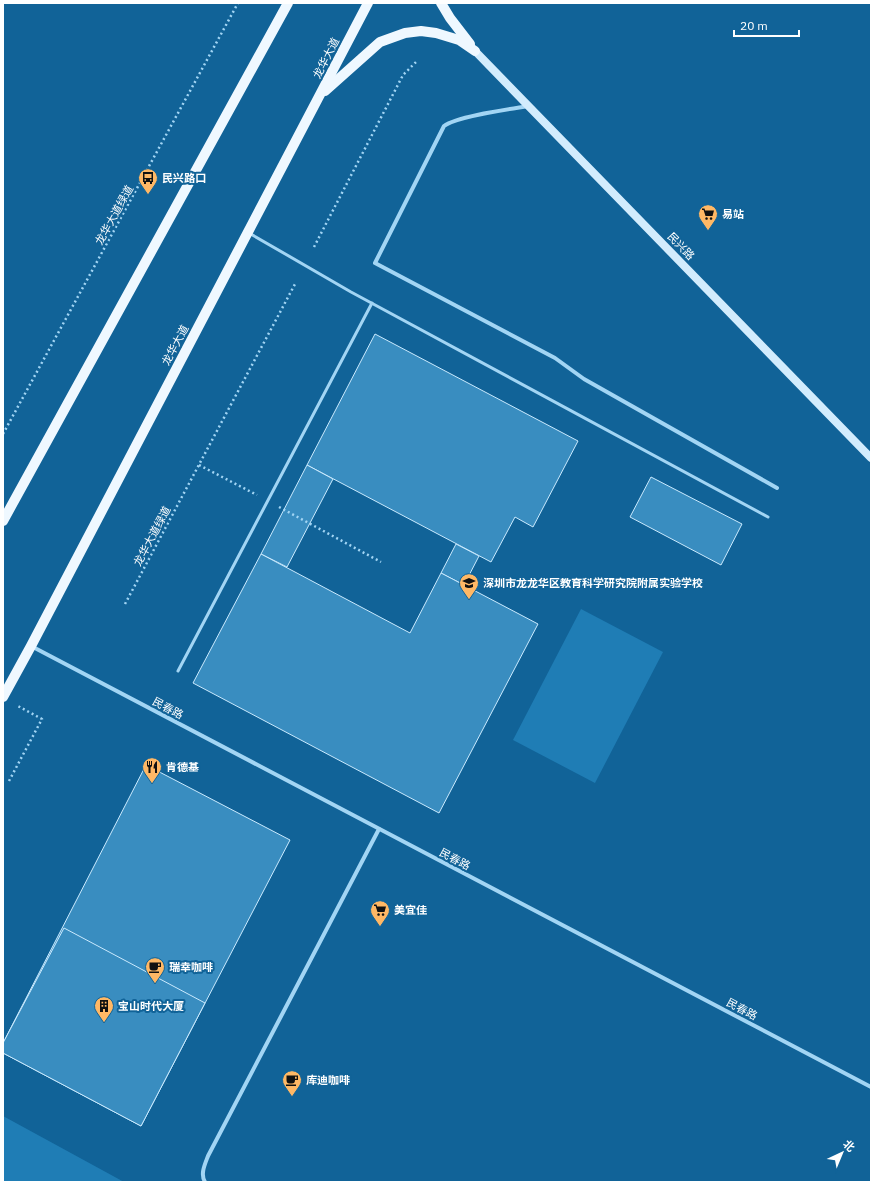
<svg xmlns="http://www.w3.org/2000/svg" width="874" height="1185" viewBox="0 0 874 1185" font-family="'IBM Plex Sans','Noto Sans SC',sans-serif">
	<style>
		.green { fill: #1f7db5 }
		.building { fill: #398dc0; stroke: #caeafe }
		.lines { fill: none; stroke-linecap: round; stroke-linejoin: round }
		.path { stroke: #a2d5f4; stroke-width: 2.5; stroke-dasharray: 2 3; stroke-linecap: butt }
		.lane { stroke: #a2d5f4; stroke-width: 3 }
		.street { stroke: #a2d5f4; stroke-width: 4 }
		.secondary { stroke: #d2ecfd; stroke-width: 8 }
		.primary { stroke: #eff8ff; stroke-width: 10 }
		.labels { text-anchor: middle; stroke-width: 4; stroke-linejoin: round; paint-order: stroke }
		.street-label { font-size: 11px; fill: #fff; stroke: #116398 }
		.poi-label { font-size: 11px; font-weight: bold; fill: #fff; stroke: #116398; text-anchor: start }
	</style>
	<rect width="100%" height="100%" fill="#116398"/>
	<g class="green">
		<path d="M581,609l82,43 -68,131 -82,-43z"/>
		<path d="M3,1116l121,66h-121z"/>
	</g>
	<g class="building">
		<path d="M375,334l203,107 -45,86 -18,-10 -24,45 -184,-97z"/>
		<path d="M307,465l26,14 -46,88 -26,-13z"/>
		<path d="M651,477l91,47 -21,41 -91,-48z"/>
		<path d="M456,544l23,12 -15,29 -23,-12z"/>
		<path d="M261,554l149,79 31,-60 97,51 -99,189 -246,-130z"/>
		<path d="M146,765l144,75 -149,286 -138,-73v-10z"/>
		<path d="M64,928l141,75 -64,123 -138,-73v-10z"/>
	</g>
	<g class="lines">
		<g class="path">
			<path d="M314,247l89,-172 14,-14"/>
			<path d="M3,434l235,-431"/>
			<path d="M199,465l58,30"/>
			<path d="M279,507l102,55"/>
			<path d="M125,604l170,-320"/>
			<path d="M9,781l33,-62 -26,-14"/>
		</g>
		<g class="lane">
			<path d="M249,233l102,59 417,225"/>
			<path d="M178,671l194,-368"/>
		</g>
		<g class="street">
			<path d="M529,106c-18,3 -72,10 -85,20l-69,137 180,95 29,21 193,109"/>
			<path d="M31,646l840,441"/>
			<path d="M205,1182c-5,-8 0,-18 3,-26l171,-327"/>
		</g>
		<path class="secondary" d="M475,51l396,407"/>
		<g class="primary">
			<path d="M441,3l9,15 20,26"/>
			<path d="M325,91l55,-49 25,-9 16,-2 15,2 23,7 16,11"/>
			<path d="M3,521l285,-518"/>
			<path d="M3,697l28,-51 337,-643"/>
		</g>
	</g>
	<defs>
		<g id="bus-pin" transform="scale(1)"><path d="M0 17L-7.5 6A9.5 9.5 0 1 1 7.5 6Z" fill="#ffb865" stroke="#116398"/><path d="M-5-6H5V4H4V6H2V4H-2V6H-4V4H-5ZM-3.5-4V0h7V-4ZM-3.5 1.2v1.5H-2V1.2ZM2 1.2v1.5H3.5V1.2Z" fill="#111"/></g>
		<g id="supermarket-pin" transform="scale(1)"><path d="M0 17L-7.5 6A9.5 9.5 0 1 1 7.5 6Z" fill="#ffb865" stroke="#116398"/><path d="M-6-5.5h2.5l.6 2H6L4.5 2H-2.5L-4.4-4H-6ZM-1.5 3.2a1.3 1.3 0 1 0 .1 0ZM3 3.2a1.3 1.3 0 1 0 .1 0Z" fill="#111"/></g>
		<g id="school-pin" transform="scale(1)"><path d="M0 17L-7.5 6A9.5 9.5 0 1 1 7.5 6Z" fill="#ffb865" stroke="#116398"/><path d="M0-5L7-2L0 1L-7-2ZM-4 1L0 2.5L4 1V4Q0 6-4 4Z" fill="#111"/></g>
		<g id="restaurant-pin" transform="scale(1)"><path d="M0 17L-7.5 6A9.5 9.5 0 1 1 7.5 6Z" fill="#ffb865" stroke="#116398"/><path d="M-5-6h1v4h1v-4h1v4h1v-4h1v5L-1.5 .5V6h-2V.5L-5-1ZM5-6V6H3V1.5H1.5Q1.5-4 5-6Z" fill="#111"/></g>
		<g id="cafe-pin" transform="scale(1)"><path d="M0 17L-7.5 6A9.5 9.5 0 1 1 7.5 6Z" fill="#ffb865" stroke="#116398"/><path d="M-5.5-4.5H6V0H3Q3 3.5 0 3.5H-2.5Q-5.5 3.5-5.5 0ZM3-3.2v2h1.7v-2ZM-6 4.5H4V6H-6Z" fill="#111"/></g>
		<g id="building-pin" transform="scale(1)"><path d="M0 17L-7.5 6A9.5 9.5 0 1 1 7.5 6Z" fill="#ffb865" stroke="#116398"/><path d="M-4-6H4V6H1V3H-1V6H-4ZM-2.5-4.3h1.7v1.8h-1.7ZM.8-4.3h1.7v1.8H.8ZM-2.5-1h1.7V.8h-1.7ZM.8-1h1.7V.8H.8Z" fill="#111"/></g>
	</defs>
	<g fill-rule="evenodd">
		<use href="#bus-pin" x="148" y="178"/>
		<use href="#supermarket-pin" x="708" y="214"/>
		<use href="#school-pin" x="469" y="583"/>
		<use href="#restaurant-pin" x="152" y="767"/>
		<use href="#supermarket-pin" x="380" y="910"/>
		<use href="#cafe-pin" x="155" y="967"/>
		<use href="#building-pin" x="104" y="1006"/>
		<use href="#cafe-pin" x="292" y="1080"/>
	</g>
	<g class="labels">
		<g class="street-label">
			<text transform="translate(326 58) rotate(-63)" y="4">龙华大道</text>
			<text transform="translate(114 215) rotate(-61)" y="4">龙华大道绿道</text>
			<text transform="translate(681 246) rotate(46)" y="4">民兴路</text>
			<text transform="translate(175 345) rotate(-62)" y="4">龙华大道</text>
			<text transform="translate(152 536) rotate(-62)" y="4">龙华大道绿道</text>
			<text transform="translate(168 708) rotate(28)" y="4">民春路</text>
			<text transform="translate(455 859) rotate(28)" y="4">民春路</text>
			<text transform="translate(742 1009) rotate(28)" y="4">民春路</text>
		</g>
		<g class="poi-label">
			<text x="162" y="182">民兴路口</text>
			<text x="722" y="218">易站</text>
			<text x="483" y="587">深圳市龙龙华区教育科学研究院附属实验学校</text>
			<text x="166" y="771">肯德基</text>
			<text x="394" y="914">美宜佳</text>
			<text x="169" y="971">瑞幸咖啡</text>
			<text x="118" y="1010">宝山时代大厦</text>
			<text x="306" y="1084">库迪咖啡</text>
		</g>
	</g>
	<rect width="874" height="1185" fill="none" stroke="#ffffff" stroke-width="8"/>
	<g transform="translate(842 1153) rotate(44)" stroke="#116398" stroke-width="3" paint-order="stroke">
	<path d="M0-3L7 15L0 10L-7 15Z" fill="#ffffff"/>
	<text y="-6" font-size="11" font-weight="bold" text-anchor="middle" fill="#ffffff">北</text>
	</g>
	<path d="M734 30v6h65v-6" fill="none" stroke="#ffffff" stroke-width="2"/>
	<text x="740" y="30" font-size="12" fill="#ffffff" stroke="#116398" stroke-width="3" paint-order="stroke">20 m</text>
</svg>
